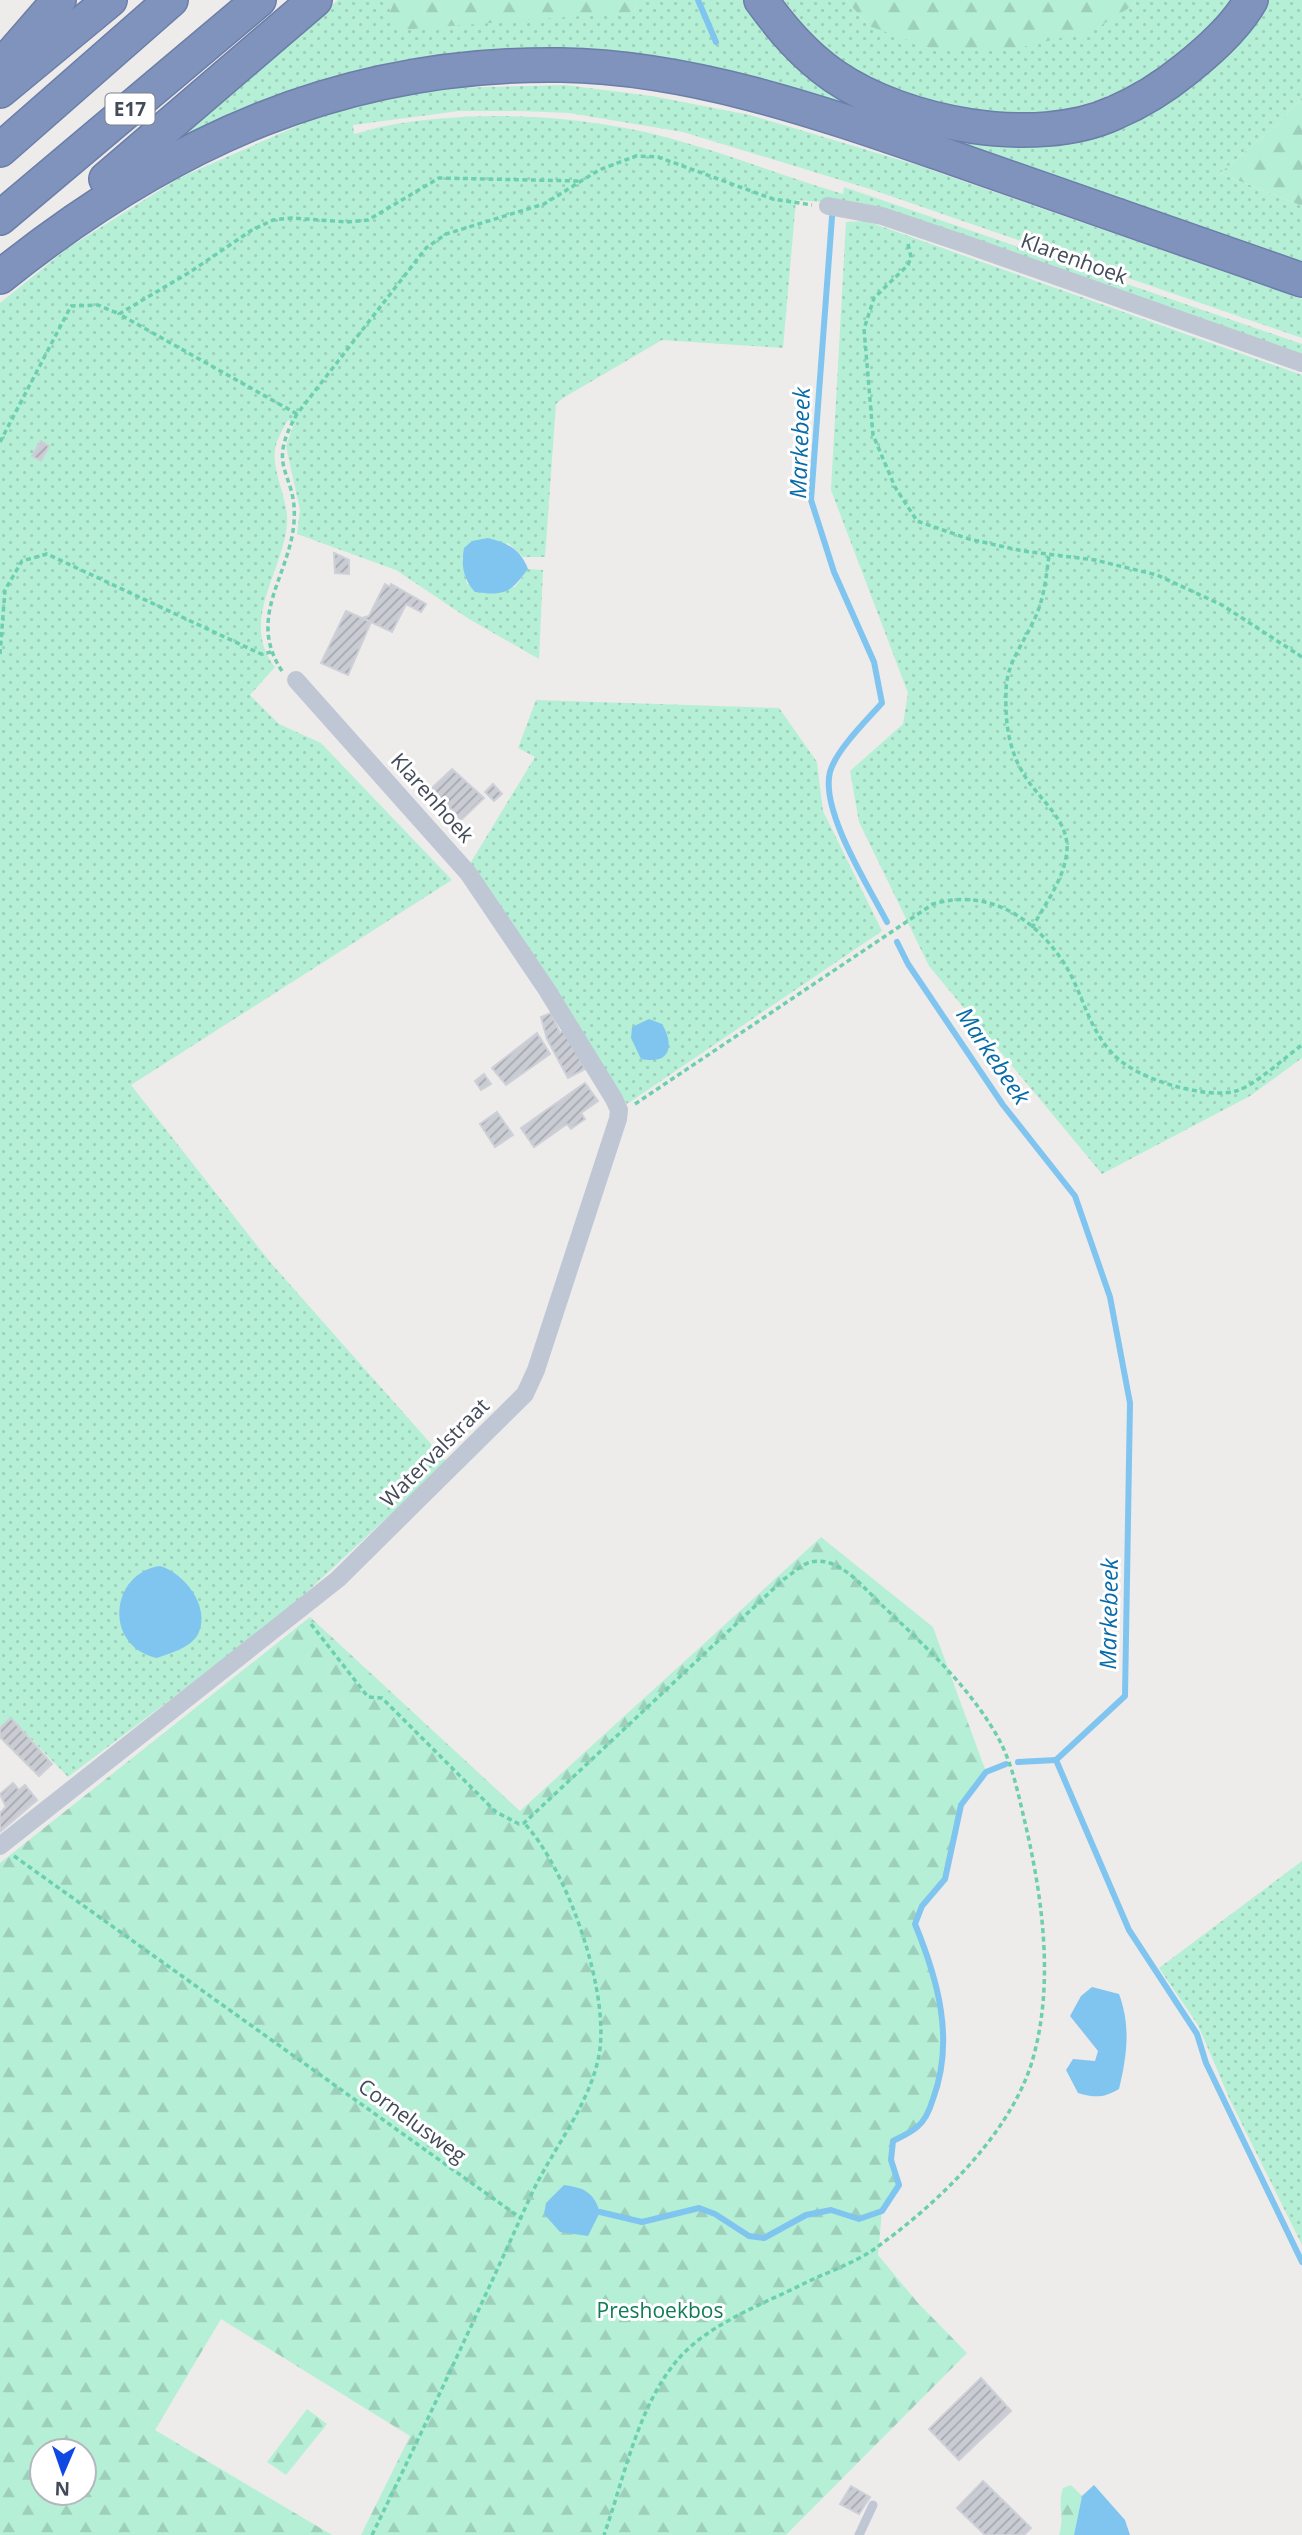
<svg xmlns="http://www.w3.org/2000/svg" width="1302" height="2535" viewBox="0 0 1302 2535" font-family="'Open Sans',sans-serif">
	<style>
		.grass { fill: url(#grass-dots) }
		.forest { fill: url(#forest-firs); fill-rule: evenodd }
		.water { fill: #80c5ef }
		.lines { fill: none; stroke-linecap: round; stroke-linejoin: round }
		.stream { stroke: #80c5ef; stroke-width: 6 }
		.building { fill: url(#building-hatch); stroke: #ced0d7; stroke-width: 2 }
		.motorway-casing { stroke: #6b7ea9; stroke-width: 36 }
		.path { stroke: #6ccfaf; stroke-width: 3.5; stroke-dasharray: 5 3.5; stroke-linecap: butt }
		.service { stroke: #c0c7d4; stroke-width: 9 }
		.minor { stroke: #c0c7d4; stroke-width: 18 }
		.motorway { stroke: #7f93bd; stroke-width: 33 }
		.labels { text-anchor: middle; stroke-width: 6; stroke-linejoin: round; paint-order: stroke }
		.shield { fill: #fff; stroke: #7b818b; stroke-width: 2 }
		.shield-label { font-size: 19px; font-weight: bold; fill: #434b59 }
		.street-label { font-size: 21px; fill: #434b59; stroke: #fff }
		.park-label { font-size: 21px; fill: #127c59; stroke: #fff }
		.water-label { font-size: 23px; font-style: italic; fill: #066ba9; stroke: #fff }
	</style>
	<defs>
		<pattern id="grass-dots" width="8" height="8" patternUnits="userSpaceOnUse" patternTransform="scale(1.75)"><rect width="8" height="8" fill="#b5f0d6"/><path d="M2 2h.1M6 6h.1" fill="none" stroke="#9dcfba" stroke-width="1.8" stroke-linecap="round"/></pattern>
		<pattern id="forest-firs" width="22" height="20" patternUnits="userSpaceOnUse" patternTransform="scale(1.75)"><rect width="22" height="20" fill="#b5f0d6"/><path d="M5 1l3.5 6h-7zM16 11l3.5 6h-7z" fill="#9dcfba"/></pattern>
		<pattern id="building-hatch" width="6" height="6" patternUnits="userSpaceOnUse" patternTransform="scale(1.75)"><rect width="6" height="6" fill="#caccd4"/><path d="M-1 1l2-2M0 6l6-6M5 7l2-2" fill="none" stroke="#a6a8af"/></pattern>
	</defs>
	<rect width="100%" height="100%" fill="#eeebeb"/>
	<g class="grass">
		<path d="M338,0h57l-6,14 245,-2 4,-12h112l96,93 245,34 171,-127h40v98l-26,28 -56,47 82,33v64l-331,-116 -435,-99 -389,106z"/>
		<path d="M784,0h62l23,26 263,-20 4,-6h97c-10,12 -20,25 -31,36 -50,49 -129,82 -200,80 -25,-1 -49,-9 -73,-16 -71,-21 -100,-40 -145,-100z"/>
		<path d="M565,85l87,11 98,19 167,50 385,134v39l-429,-148 -190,-58 -114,-19 -49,-2h-61l-106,14 1,9c10,-2 20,-6 31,-8 72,-13 150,-13 223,-1 80,12 157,46 235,69l1,-7 458,157v13l-454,-153 -52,-4 -13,148 -121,-8 -99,58 -7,6 -11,153h-22l-15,-14 -46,15 5,26 48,3 13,-18 15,1 -4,89 -70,-40 -73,-49 -99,-36 3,-24 -14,-64 8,-22 -6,-4c-5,9 -12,20 -13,30 -3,25 14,49 12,74 -4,48 -48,98 -12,143l-25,28 29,29 42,19 131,137 -321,205 139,177 177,200 -167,155 -212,160 -57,-59 -11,9v-1424l68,-55 111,-70 141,-62 63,-18 67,-10z"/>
		<path d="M866,221l436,154v683l-52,38 -148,78 -173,-208 -70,-144 -9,-51 53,-47 5,-31 -77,-203 15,-268z"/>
		<path d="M536,700l243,8 38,54 6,49 59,120 -255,173 -159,-237 67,-110 -17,-9z"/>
		<path d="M1302,1861v384l-72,-145 -32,-75 -39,-57z"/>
	</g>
	<g class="forest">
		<path d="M395,0h243l-4,12 -236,18 -9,-16z"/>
		<path d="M846,0h290l-4,6 -38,24 -76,18 -80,3 -69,-25z"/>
		<path d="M1302,98v108l-82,-33 56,-47z"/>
		<path d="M821,1537l112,90 53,145 -25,33 -16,74 -23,27 -7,18c23,56 40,117 18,175 -3,10 -8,22 -16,28 -7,6 -16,10 -24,15l-2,18 8,25 -17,26 -4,44 40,48 49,50 -181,182h-425l49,-99 -189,-117 -66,111 177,105h-332v-672l310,-246 210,194zM42,2451h42v42h-42z"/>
		<path d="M307,2409l20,15 -41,51 -19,-13z"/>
		<path d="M1071,2485l11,11 -8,39h-15c6,-16 -2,-32 4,-47z"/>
	</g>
	<g class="water">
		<path d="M488,538c20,5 32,11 40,31 -18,24 -23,27 -53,23 -12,-13 -14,-27 -11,-44l8,-7z"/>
		<path d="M649,1019l13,5c13,22 8,41 -21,35l-10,-21 1,-11z"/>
		<path d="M160,1566c24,7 50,40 39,66 -6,15 -28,21 -42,26 -54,-12 -47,-85 3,-92z"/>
		<path d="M1092,1987l27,7c12,32 8,62 0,95 -15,9 -24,9 -41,4l-12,-23 7,-11 22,2 3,-10 -28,-35 11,-20z"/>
		<path d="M564,2185c21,3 29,7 36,27l-12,24 -28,-4 -16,-18 2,-11z"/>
		<path d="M1094,2485l31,35 5,15h-56l8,-39z"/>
	</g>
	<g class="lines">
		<g class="stream">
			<path d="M698,0l18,42"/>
			<path d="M832,217l-21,283 23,72 40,90 8,41c-15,17 -46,47 -52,69 -10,39 39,115 57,150"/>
			<path d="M897,942l11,22 95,141 72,91 35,101 20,106 -5,293 -69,64 73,170 68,104 9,29 96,199"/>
			<path d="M1018,1762l38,-2"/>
			<path d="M600,2212l42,10 57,-14 16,6 34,22 15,2 42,-23 25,-5 28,9 23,-8 17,-26 -8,-25 2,-19c8,-4 17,-8 24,-14 8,-6 13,-18 16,-28 22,-59 5,-119 -18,-175l7,-18 23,-27 16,-74 25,-33 20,-8"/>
		</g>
	</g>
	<g class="building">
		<path d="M41,441l8,5 -8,15 -9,-5z"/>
		<path d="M334,553l15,7v14l-14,-1z"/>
		<path d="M385,584l5,3 1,-3 35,20 -5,8 -15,-8 -14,28 -30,-14 7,-2z"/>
		<path d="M346,611l25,11 -23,53 -27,-12z"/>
		<path d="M452,769l32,29 -23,22 -29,-32z"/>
		<path d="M493,784l9,10 -8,7 -9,-9z"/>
		<path d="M551,1013l9,20 4,-3 21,39 -17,9 -21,-39 -6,-22z"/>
		<path d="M537,1033l13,21 -44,31 -14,-17z"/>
		<path d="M484,1074l7,10 -10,6 -6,-9z"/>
		<path d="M585,1083l13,18 -17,12 4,6 -14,10 -4,-5 -33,23 -13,-19z"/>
		<path d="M497,1112l16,23 -18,12 -15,-23z"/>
		<path d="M11,1718l41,46 -13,12 -39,-39v-9z"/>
		<path d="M13,1783l6,7 6,-5 12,15 -37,32v-19l6,-6 -6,-13z"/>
		<path d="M981,2378l30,33 -52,49 -30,-31z"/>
		<path d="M983,2481l48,47 -7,7h-39l-28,-27z"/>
		<path d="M851,2486l19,11 -11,17 -19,-10z"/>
	</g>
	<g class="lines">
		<g class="motorway-casing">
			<g id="motorway">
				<path d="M761,0c21,29 43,55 73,76 70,48 201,73 280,37 26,-11 50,-26 72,-44 24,-19 50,-42 65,-69"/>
				<path d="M0,68l59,-68"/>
				<path d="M0,91l110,-91"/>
				<path d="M0,150l171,-150"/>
				<path d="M106,179l209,-179"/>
				<path d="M0,218l259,-218"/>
				<path d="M0,277c168,-135 343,-215 561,-212 134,2 267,50 392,93 117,40 233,81 349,122"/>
			</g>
		</g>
		<g class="path">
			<path d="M908,244l3,13 -3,8 -34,33 -10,31 9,106 22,52 22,34 52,18 54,12 72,9 62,15 65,30 80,52"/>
			<path d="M297,414l-178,-100 71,-42 62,-42 21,-10 19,-2 55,4 21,-2 71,-42 140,3"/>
			<path d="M0,442l71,-136 27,-1 21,9"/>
			<path d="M0,654l5,-64 17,-29 25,-7 214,100 10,-2"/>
			<path d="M282,671c-36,-54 8,-95 12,-149 4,-51 -30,-51 3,-108l129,-166 20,-14 98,-30 55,-34 37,-14 22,1 115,42 39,6"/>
			<path d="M1032,928c13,-24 33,-50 35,-78 2,-31 -30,-52 -44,-77 -15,-25 -18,-53 -17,-83 1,-27 16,-44 27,-68 11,-21 13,-44 16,-67"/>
			<path d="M635,1104l298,-200c55,-16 101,13 131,59 18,28 24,65 48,90 16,17 43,28 66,34 18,4 40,9 58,4 20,-6 49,-34 66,-46"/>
			<path d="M311,1624l57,73 14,1 114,114 23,12 5,-1 260,-244c8,-5 18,-15 27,-17 29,-7 55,29 74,46 39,37 80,75 108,121 17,27 23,55 30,85 19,79 33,171 8,251 -24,73 -96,141 -158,185 -21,14 -48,23 -70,34 -40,20 -92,39 -123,73 -42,47 -55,119 -76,178"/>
			<path d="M14,1856l508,363"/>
			<path d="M372,2535c55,-113 108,-227 160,-342 21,-44 55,-85 66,-133 15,-62 -31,-192 -74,-237"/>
		</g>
		<path class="service" d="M859,2535l14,-30"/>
		<g class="minor">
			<path d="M828,206l54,10 83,28 337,119"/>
			<path d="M0,1846l338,-267 187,-185 11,-24 82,-251 1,-9 -5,-11 -67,-109 -79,-117 -172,-193"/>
		</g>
		<use href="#motorway" class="motorway"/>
	</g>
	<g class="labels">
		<rect class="shield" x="105.5" y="93.5" width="49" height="31" rx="5"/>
		<g class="shield-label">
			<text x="130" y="116">E17</text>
		</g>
		<g class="street-label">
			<text transform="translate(1074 259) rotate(20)" y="7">Klarenhoek</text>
			<text transform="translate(432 798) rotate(48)" y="7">Klarenhoek</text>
			<text transform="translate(435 1453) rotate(-45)" y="7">Watervalstraat</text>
			<text transform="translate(412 2121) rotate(36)" y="7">Cornelusweg</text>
		</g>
		<g class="park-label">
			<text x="660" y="2318">Preshoekbos</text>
		</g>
		<g class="water-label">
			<text transform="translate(800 443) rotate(-88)" y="8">Markebeek</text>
			<text transform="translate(993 1056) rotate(56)" y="8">Markebeek</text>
			<text transform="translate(1109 1614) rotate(-89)" y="8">Markebeek</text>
		</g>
	</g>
	<g transform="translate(63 2472) rotate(182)"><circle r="33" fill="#ffffff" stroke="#b4b7bd" stroke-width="2"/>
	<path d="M0-5L12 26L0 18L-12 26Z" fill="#1048e3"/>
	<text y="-10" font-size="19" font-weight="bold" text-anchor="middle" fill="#434b59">N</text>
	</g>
</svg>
